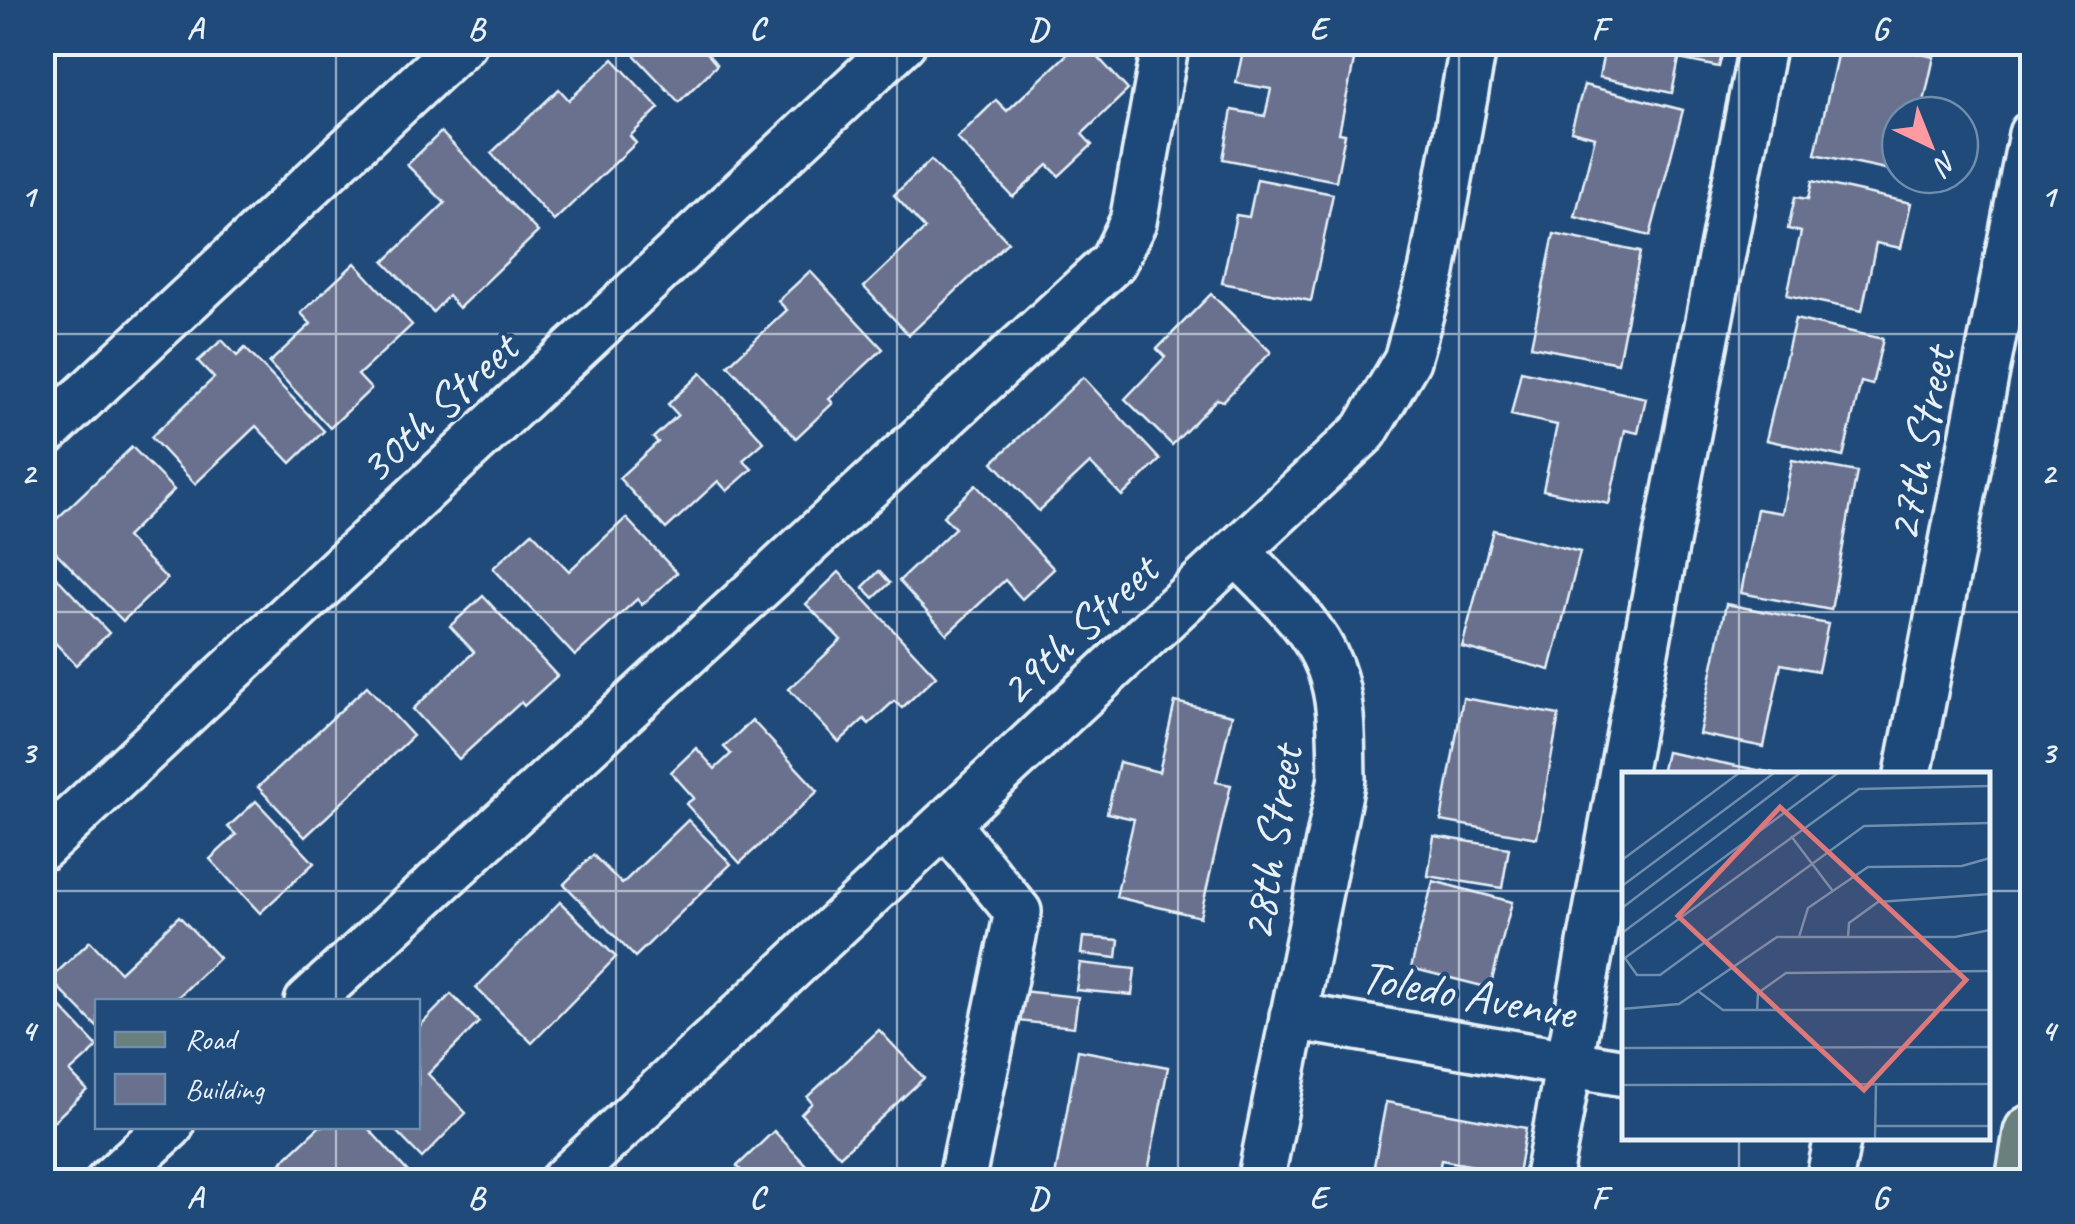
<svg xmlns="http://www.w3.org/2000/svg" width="2075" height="1224" viewBox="0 0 2075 1224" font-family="Caveat,sans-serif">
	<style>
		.building { fill: #6a718e; stroke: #e8f1f8; stroke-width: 2.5 }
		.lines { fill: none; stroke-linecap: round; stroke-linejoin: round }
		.minor-casing { stroke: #e8f1f8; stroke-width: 52 }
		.major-casing { stroke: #e8f1f8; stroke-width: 62 }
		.minor { stroke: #1f4a7a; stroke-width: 45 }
		.major { stroke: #6a807d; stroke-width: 55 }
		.grid { fill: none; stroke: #e8f1f8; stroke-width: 2.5; stroke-opacity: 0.55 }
		.labels { text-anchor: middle; stroke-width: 8; stroke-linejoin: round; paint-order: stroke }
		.street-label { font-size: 48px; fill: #e8f1f8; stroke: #1f4a7a }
		.inset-road { fill: none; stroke: #6f8dac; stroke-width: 2.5 }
		.view { fill: #dd787b; fill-opacity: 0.15; stroke: #dd787b; stroke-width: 5 }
		.inset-edge { fill: none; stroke: #e8f1f8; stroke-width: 5 }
		.neatline { fill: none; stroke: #e8f1f8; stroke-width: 4 }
		.grid-label { font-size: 32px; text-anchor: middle; font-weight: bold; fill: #e8f1f8 }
	</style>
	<rect width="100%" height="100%" fill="#1f4a7a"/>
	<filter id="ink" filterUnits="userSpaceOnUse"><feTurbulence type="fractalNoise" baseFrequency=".01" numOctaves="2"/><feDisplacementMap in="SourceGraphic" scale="20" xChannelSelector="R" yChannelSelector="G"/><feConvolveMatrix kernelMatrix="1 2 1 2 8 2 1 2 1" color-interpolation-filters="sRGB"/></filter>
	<g filter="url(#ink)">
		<g class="building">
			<path d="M622,42h94l-10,10 11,13 -38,37z"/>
			<path d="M1080,42h4l44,48 -46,44 10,11 -33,31 -11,-11 -35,32 -56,-59 39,-38 11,11z"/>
			<path d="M1245,42l40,4 1,-4h62l-3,17 9,2 -15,72 6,1 -9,47 -113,-22 9,-49 33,6 6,-27 -35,-6z"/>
			<path d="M1606,42h119l-6,25 -40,-8 -7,34 -73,-16z"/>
			<path d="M1840,42h30l64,15 -13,58h-21l-10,55 -75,-16z"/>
			<path d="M613,59l46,49 -29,28 6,7 -82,78 -63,-68 68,-64 10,11z"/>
			<path d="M1584,85l99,25 -33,126 -75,-19 20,-80 -24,-6z"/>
			<path d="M441,132l97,100 -79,76 -11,-12 -15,16 -49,-50 61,-59 -38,-38z"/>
			<path d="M931,160l77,82 -99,93 -45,-48 61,-58 -31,-34z"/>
			<path d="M1257,179l76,15 -22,107 -89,-18 14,-68 13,2z"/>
			<path d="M1812,181l99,22 -10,45 -25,-5 -14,68 -75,-16 14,-63 -13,-3 7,-32 13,2z"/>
			<path d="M1554,234l86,18 -22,111 -87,-17z"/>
			<path d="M355,263l57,62 -54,50 13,14 -41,39 -61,-65 42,-39 -10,-11z"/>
			<path d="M810,271l73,78 -54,50 4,4 -37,35 -68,-73 59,-55 -9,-9z"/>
			<path d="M1211,294l60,58 -48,49 -6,-2 -45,46 -47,-46 40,-42 -8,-8z"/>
			<path d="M1795,319l88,20 -11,46 -11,-3 -18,75 -77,-17z"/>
			<path d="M222,340l15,16 8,-8 79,83 -33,32 -35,-37 -61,58 -44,-47 63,-59 -16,-17z"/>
			<path d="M1521,371l125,27 -8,35 -13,-3 -16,74 -66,-14 14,-65 -46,-10z"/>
			<path d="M701,373l63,69 -21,18 9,9 -25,22 -9,-10 -52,48 -47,-51 39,-36 -5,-4 25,-23 -10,-11z"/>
			<path d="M1083,377l77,83 -38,36 -32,-33 -51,48 -46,-49z"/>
			<path d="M132,447l42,43 -48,47 41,42 -44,42 -81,-83v-5z"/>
			<path d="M1792,460l65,12 -26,138 -90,-17 16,-84 25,4z"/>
			<path d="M976,485l78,84 -32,30 -17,-19 -58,54 -48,-53 56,-53 -12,-12z"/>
			<path d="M626,518l51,55 -35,32 -5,-6 -62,57 -82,-88 39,-36 37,39z"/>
			<path d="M1493,530l87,22 -30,118 -88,-23z"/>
			<path d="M42,562l67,71 -33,32 -30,-32 -4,3z"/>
			<path d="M879,571l11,12 -16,15 -11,-11z"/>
			<path d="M839,572l97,104 -34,32 -8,-7 -25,23 -5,-5 -25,23 -50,-53 52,-49 -35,-36z"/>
			<path d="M483,596l74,80 -33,30 -3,-4 -62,57 -46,-50 61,-57 -24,-26z"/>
			<path d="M1726,604l102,20 -10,47 -37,-7 -17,83 -65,-13z"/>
			<path d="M367,686l46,50 -108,101 -47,-50z"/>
			<path d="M1463,698l96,17 -22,123 -96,-17z"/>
			<path d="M1175,702l57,13 -16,67 15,3 -31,132 -84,-20 18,-78 -27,-6 12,-51 40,10z"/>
			<path d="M752,720l66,71 -78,72 -54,-59 8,-6 -23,-26 25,-24 19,21 16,-15 -7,-7z"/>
			<path d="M1666,752l112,22h-117z"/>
			<path d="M256,801l58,62 -54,50 -50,-54 26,-24 -8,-8z"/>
			<path d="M688,820l43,44 -96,93 -71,-73 29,-29 29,29z"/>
			<path d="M1434,836l75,12 -7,40 -74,-12z"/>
			<path d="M1433,881l79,21 -22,86 -79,-20z"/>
			<path d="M560,902l56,55 -84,86 -56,-55z"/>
			<path d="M179,916l40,42 -46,44h-75v26l-48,-49 40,-38 30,31z"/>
			<path d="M1083,937l36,3 -2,18 -36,-4z"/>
			<path d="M1080,963l55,6 -3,26 -56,-5z"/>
			<path d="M43,988l55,59 -28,25 17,18 -45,42z"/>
			<path d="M1021,991l57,6 -4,30 -57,-6z"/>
			<path d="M451,994l28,28 -51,52 38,39 -44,45 -31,-32h27v-98z"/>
			<path d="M879,1030l45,48 -84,78 -39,-42 11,-11 -5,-6z"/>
			<path d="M1078,1050l90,17 -22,115h-92z"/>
			<path d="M1386,1102l140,26 -8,46 -77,-14 -4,22h-66z"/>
			<path d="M320,1126h46l42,46 -10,10h-138z"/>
			<path d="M774,1131l48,51h-70l-15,-16z"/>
		</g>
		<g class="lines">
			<g class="minor-casing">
				<g id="minor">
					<path d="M42,436l422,-394"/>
					<path d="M1237,552c33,35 76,70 93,116 13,35 11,74 12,110l-82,404"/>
					<path d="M1908,774l124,-640"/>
					<path d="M946,824l72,88 -57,270"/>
					<path d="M42,847l861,-805"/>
					<path d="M308,1002l805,-740 20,-40 33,-180"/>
					<path d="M1293,1016l332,57"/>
					<path d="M109,1182l61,-56"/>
					<path d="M562,1182l803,-751 42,-71 25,-88 42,-230"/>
					<path d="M1547,1182l102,-552 114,-588"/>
					<path d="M1829,1182l9,-46"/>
				</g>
			</g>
			<g class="major-casing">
				<path id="major" d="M2024,1182l8,-49"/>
			</g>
			<use href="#minor" class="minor"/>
			<use href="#major" class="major"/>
		</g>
	</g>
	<path class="grid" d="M336,42v960M616,42v1140M897,42v1140M1178,42v1140M1459,42v1140M1739,42v732M42,334h1990M42,612h1990M42,891h1583M1988,891h44M336,1126v56M1739,1136v46"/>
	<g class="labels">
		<g class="street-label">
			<text transform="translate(437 407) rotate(-43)" y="17">30th Street</text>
			<text transform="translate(1919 444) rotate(-79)" y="17">27th Street</text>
			<text transform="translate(1077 629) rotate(-43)" y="17">29th Street</text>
			<text transform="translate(1270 843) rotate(-81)" y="17">28th Street</text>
			<text transform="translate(1468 993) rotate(10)" y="17">Toledo Avenue</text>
		</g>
	</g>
	<g transform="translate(1622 772)">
		<rect width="368" height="368" fill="#1f4a7a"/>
		<path class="inset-road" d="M169,64l41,54M0,88l117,-87M0,114l152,-113M0,136l178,-135M0,161l216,-160M177,165l9,-29 60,-41 94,-1 28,-8M226,165l1,-14 29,-21 112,-8M3,186l12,17h23l204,-149 126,-3M0,188l237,-171 131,-3M76,219l25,19h267M0,237l57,-5 98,-67h178l35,-7M135,239l1,-18 28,-20 204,-2M0,276l368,-1M0,313l368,-1M253,354h115M253,367l1,-55"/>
		<path class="view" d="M158,35l186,173 -102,110 -186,-174z"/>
		<rect width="368" height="368" class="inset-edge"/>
	</g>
	<rect width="2075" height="1224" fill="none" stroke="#1f4a7a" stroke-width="110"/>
	<rect x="95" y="999" width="325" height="130" fill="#1f4a7a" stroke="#6f8dac" stroke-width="2.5"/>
	<rect x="115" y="1032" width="50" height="15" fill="#6a807d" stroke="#6f8dac" stroke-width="2.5"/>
	<text x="185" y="1049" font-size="30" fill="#e8f1f8">Road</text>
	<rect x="115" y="1074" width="50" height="30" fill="#6a718e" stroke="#6f8dac" stroke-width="2.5"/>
	<text x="185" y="1099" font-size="30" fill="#e8f1f8">Building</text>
	<g transform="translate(1930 145) rotate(137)"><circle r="48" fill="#1f4a7a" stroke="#6f8dac" stroke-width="2.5"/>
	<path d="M0-8L18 38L0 25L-18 38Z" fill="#ff9aa2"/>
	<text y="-15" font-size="28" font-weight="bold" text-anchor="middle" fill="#e8f1f8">N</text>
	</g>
	<rect x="55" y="55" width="1965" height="1114" class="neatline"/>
	<g class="grid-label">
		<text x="195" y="39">A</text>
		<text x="476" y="39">B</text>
		<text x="757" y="39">C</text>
		<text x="1038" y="39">D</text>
		<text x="1318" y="39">E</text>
		<text x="1599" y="39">F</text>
		<text x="1880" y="39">G</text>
		<text x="28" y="206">1</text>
		<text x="2048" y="206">1</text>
		<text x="28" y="484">2</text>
		<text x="2048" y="484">2</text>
		<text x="28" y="763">3</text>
		<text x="2048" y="763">3</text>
		<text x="28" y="1041">4</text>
		<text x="2048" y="1041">4</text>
		<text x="195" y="1208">A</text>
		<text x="476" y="1208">B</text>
		<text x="757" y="1208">C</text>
		<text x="1038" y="1208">D</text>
		<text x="1318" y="1208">E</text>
		<text x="1599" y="1208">F</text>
		<text x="1880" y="1208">G</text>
	</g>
</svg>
